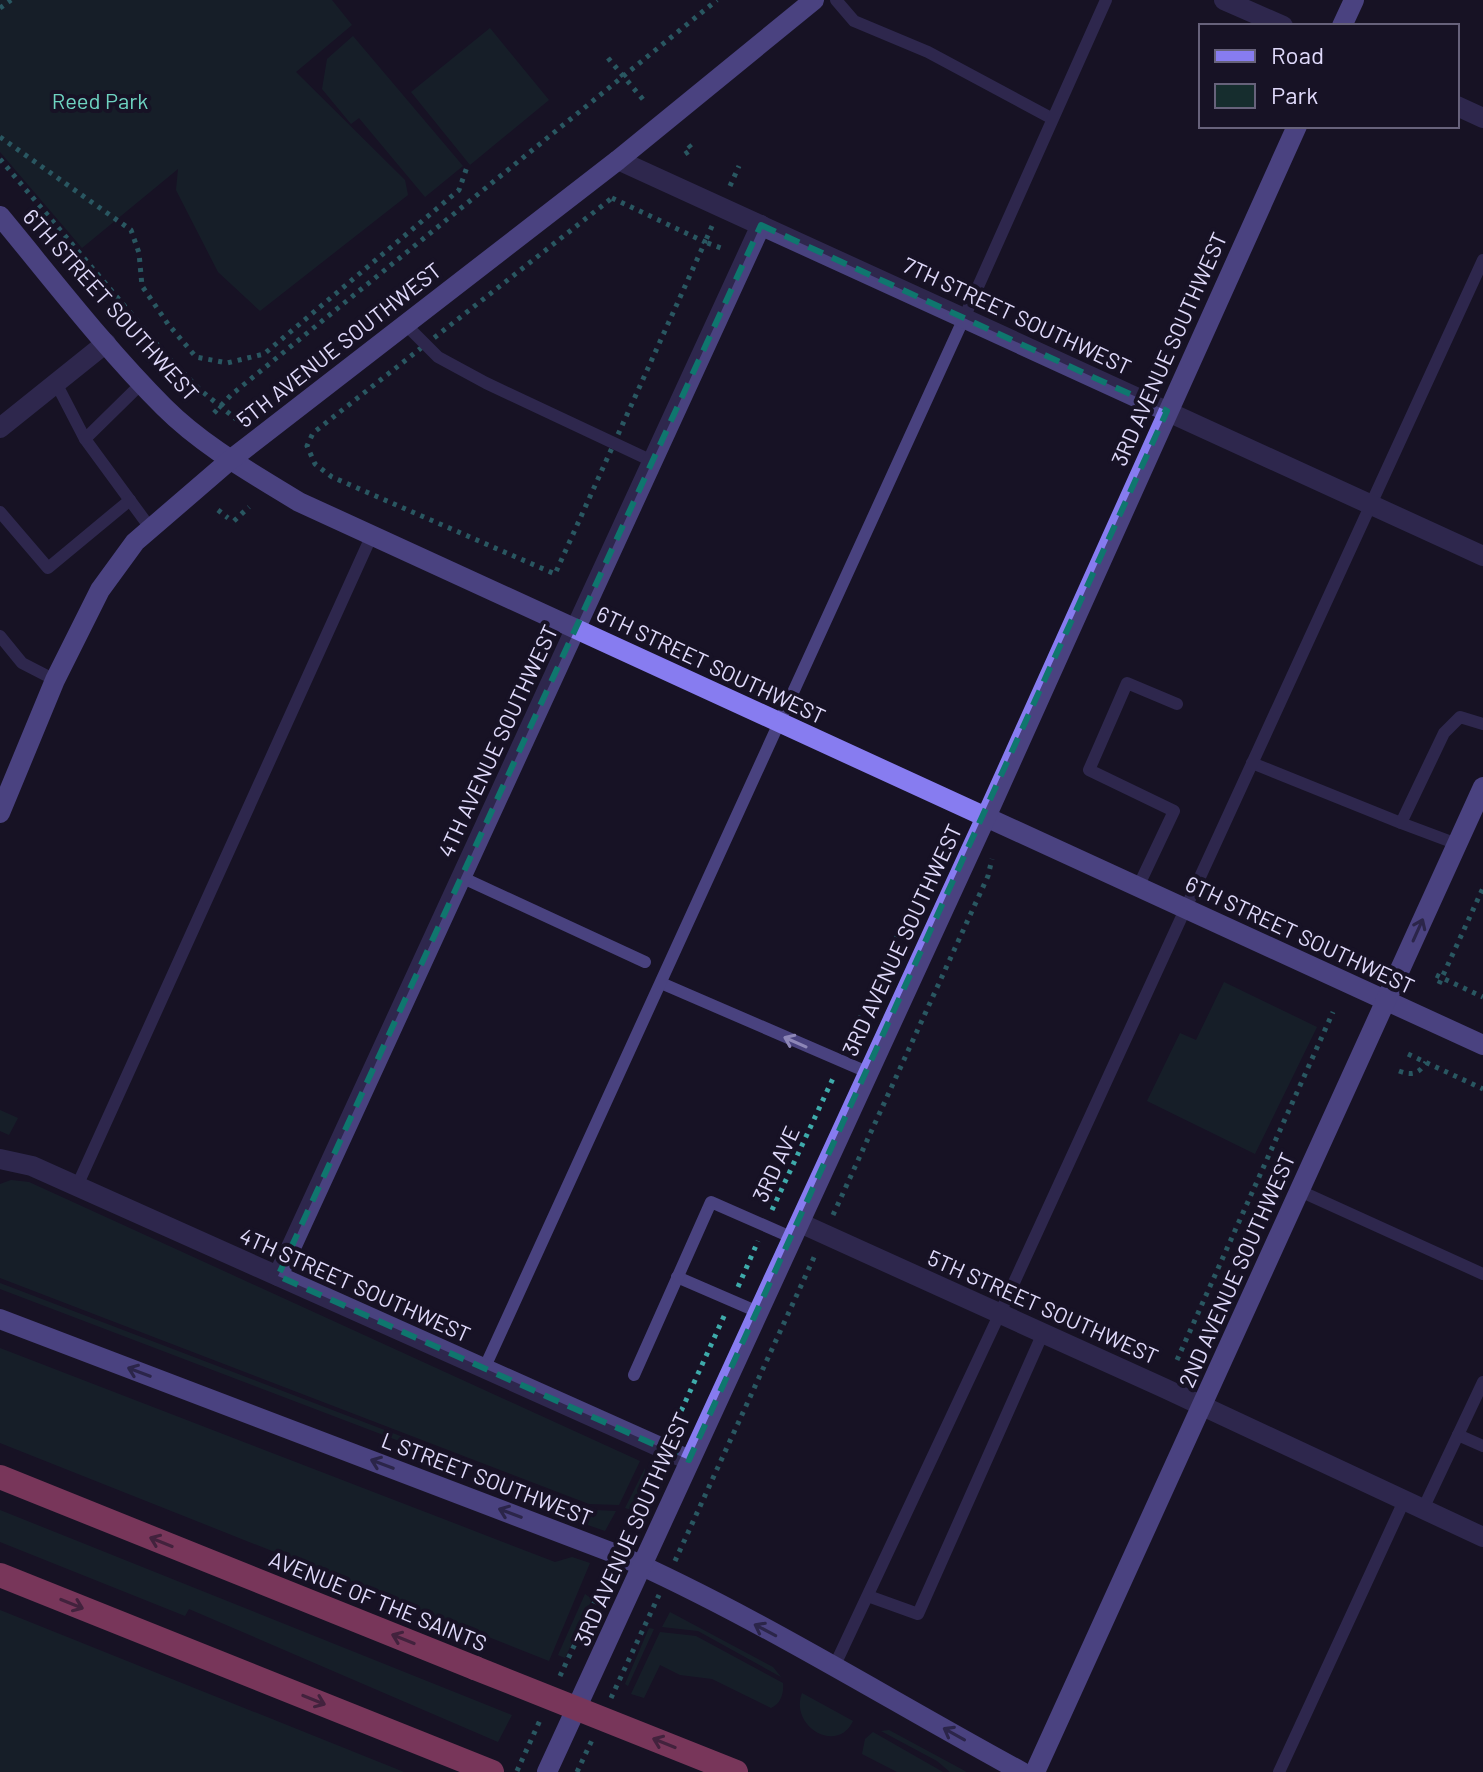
<svg xmlns="http://www.w3.org/2000/svg" width="1483" height="1772" viewBox="0 0 1483 1772" font-family="Barlow,sans-serif">
	<style>
		.green { fill: #162d2e }
		.lines { fill: none; stroke-linecap: round; stroke-linejoin: round }
		.path { stroke: #3eabab; stroke-width: 5; stroke-dasharray: 4 6; stroke-linecap: butt }
		.service { stroke: #49427f; stroke-width: 12 }
		.minor { stroke: #49427f; stroke-width: 20 }
		.secondary { stroke: #877cf0; stroke-width: 20 }
		.motorway { stroke: #ed639c; stroke-width: 24 }
		.motorway-bridge { stroke: #ed639c; stroke-width: 24 }
		.oneway { stroke: #443c76 }
		.oneway2 { stroke: #8d86b7 }
		.oneway3 { stroke: #77365b }
		.marked { fill: none; stroke: #0f766e; stroke-width: 6; stroke-dasharray: 16 10; stroke-linejoin: round }
		.labels { text-anchor: middle; stroke-width: 8; stroke-linejoin: round; paint-order: stroke }
		.park-label { font-size: 22px; fill: #6ed3c1; stroke: #171225 }
		.street-label { font-size: 22px; fill: #e0dafb; stroke: #171225 }
	</style>
	<rect width="100%" height="100%" fill="#171225"/>
	<g class="green">
		<path d="M0,0h332l20,25 -56,47 109,108 3,15 -148,116 -42,-39 -42,-82 2,-21 -96,79 -82,-96z"/>
		<path d="M490,28l59,72 -79,65 -59,-73z"/>
		<path d="M353,36l110,130 -38,31 -66,-79 -8,6 -29,-35 5,-30z"/>
		<path d="M1224,982l93,45 -62,127 -108,-53 33,-68 16,7z"/>
		<path d="M0,1110l18,8 -9,17 -9,-4z"/>
		<path d="M11,1180l18,2 611,279 -21,44 -30,-1 -589,-226v-94z"/>
		<path d="M0,1283l594,227 22,1 -11,20 -20,-7 -13,-17 -572,-218z"/>
		<path d="M0,1348l555,214 17,-5 18,6 -41,98 -549,-218z"/>
		<path d="M645,1468l1,10 -14,32 -7,-2z"/>
		<path d="M0,1510l512,205 -14,27 -309,-133 -4,7 -185,-74z"/>
		<path d="M585,1594l7,5 -27,59 -7,-3z"/>
		<path d="M0,1610l404,162h-404z"/>
		<path d="M670,1612l103,55 8,10 -83,-46 -36,-4z"/>
		<path d="M649,1628l5,1 -26,57 -3,-2z"/>
		<path d="M660,1632l36,4 87,47c1,10 -2,21 -12,25l-59,-29 -32,-4 -20,-10 -16,33 -13,-4z"/>
		<path d="M802,1693l51,28c-16,34 -64,5 -51,-28z"/>
		<path d="M889,1730l76,41 1,1h-16l-13,-11 -56,-30z"/>
		<path d="M873,1732l70,40h-46l-35,-18 3,-15z"/>
	</g>
	<g class="lines">
		<g class="path">
			<path d="M0,8l11,-8"/>
			<path d="M608,58l38,45"/>
			<path d="M0,137l131,93 8,23 3,33 26,38 28,33 31,6 37,-9 195,-164 8,-23"/>
			<path d="M685,154l7,-5 -7,-8"/>
			<path d="M0,159l166,196 33,34 37,30"/>
			<path d="M730,186l9,-20"/>
			<path d="M612,198l93,44 -150,332 -223,-97 -17,-13 -8,-18 6,-13z"/>
			<path d="M712,226l-7,16 16,6"/>
			<path d="M214,413l17,-18 486,-395"/>
			<path d="M218,510l10,8"/>
			<path d="M234,521l15,-14"/>
			<path d="M1436,975l47,22"/>
			<path d="M1439,984l44,-96"/>
			<path d="M847,1047l91,-200 16,-15"/>
			<path d="M1408,1054l75,35"/>
			<path d="M1399,1071c13,5 20,3 27,-9"/>
			<path d="M772,1210l63,-136"/>
			<path d="M833,1215l155,-339 4,-17"/>
			<path d="M738,1287l20,-46"/>
			<path d="M1177,1360l156,-348"/>
			<path d="M673,1429l52,-115"/>
			<path d="M625,1534l30,-67"/>
			<path d="M675,1561l141,-308"/>
			<path d="M560,1676l48,-103"/>
			<path d="M611,1698l48,-103"/>
			<path d="M517,1771l24,-53"/>
			<path d="M577,1772l15,-32"/>
		</g>
		<g class="service">
			<path d="M836,0l18,21 74,31 123,66"/>
			<path d="M405,324l33,33 48,26 166,78"/>
			<path d="M56,383l29,56 66,90"/>
			<path d="M85,439l57,-56"/>
			<path d="M0,512l48,56 82,-68"/>
			<path d="M0,636l22,27 33,17"/>
			<path d="M1252,763l149,60"/>
			<path d="M1457,844l-56,-21 43,-90 16,-16 23,7"/>
			<path d="M461,877l184,85"/>
			<path d="M1138,887l36,-76 -85,-41 38,-87 50,21"/>
			<path d="M661,983l206,89"/>
			<path d="M77,1186l294,-649"/>
			<path d="M1300,1191l183,83"/>
			<path d="M677,1277l81,35"/>
			<path d="M484,1369l480,-1051 142,-318"/>
			<path d="M634,1375l77,-173 82,36"/>
			<path d="M1458,1435l25,11"/>
			<path d="M1423,1509l60,-127"/>
			<path d="M868,1596l50,18 125,-281"/>
			<path d="M834,1667l166,-354 483,-1053"/>
			<path d="M1279,1772l125,-271"/>
		</g>
		<g class="minor">
			<path d="M1224,0l59,26"/>
			<path d="M1457,106l26,12"/>
			<path d="M618,160l865,396"/>
			<path d="M0,428l106,-85"/>
			<path d="M0,1159l32,7 657,294"/>
			<path d="M800,1223l364,165 319,149"/>
			<path d="M278,1276l483,-1051"/>
		</g>
		<g class="secondary">
			<path d="M1342,26l12,-26"/>
			<path d="M0,216c53,64 105,132 164,191 39,39 88,66 135,95l1184,543"/>
			<path d="M0,813l55,-133 45,-90 35,-48 94,-81 389,-301 196,-160"/>
			<path d="M0,1319l616,235c140,62 271,145 406,218"/>
			<path d="M547,1772l439,-955 311,-691"/>
			<path d="M1035,1772l448,-985"/>
		</g>
		<g class="motorway">
			<path d="M0,1477l475,191"/>
			<path d="M0,1575l492,197"/>
		</g>
		<path class="motorway-bridge" d="M475,1668l261,104"/>
	</g>
	<defs><path id="oneway-shaft" d="M-6 0H5M1.5-3L5.5 0L1.5 3" fill="none" stroke-width="1.6" stroke-linecap="round" stroke-linejoin="round" transform="scale(2)"/></defs>
	<g class="oneway">
		<use href="#oneway-shaft" transform="translate(1418 930) rotate(-66)"/>
		<use href="#oneway-shaft" transform="translate(139 1372) rotate(-159)"/>
		<use href="#oneway-shaft" transform="translate(382 1464) rotate(-159)"/>
		<use href="#oneway-shaft" transform="translate(510 1513) rotate(-159)"/>
		<use href="#oneway-shaft" transform="translate(765 1630) rotate(-152)"/>
		<use href="#oneway-shaft" transform="translate(954 1734) rotate(-151)"/>
	</g>
	<use class="oneway2" href="#oneway-shaft" transform="translate(795 1042) rotate(-156)"/>
	<g class="oneway3">
		<use href="#oneway-shaft" transform="translate(161 1542) rotate(-158)"/>
		<use href="#oneway-shaft" transform="translate(72 1604) rotate(22)"/>
		<use href="#oneway-shaft" transform="translate(403 1639) rotate(-158)"/>
		<use href="#oneway-shaft" transform="translate(314 1700) rotate(22)"/>
		<use href="#oneway-shaft" transform="translate(664 1743) rotate(-158)"/>
	</g>
	<path d="M0 0H1483V1772H0ZM761,225l406,186 -478,1049 -411,-184z" fill="#171225" fill-opacity=".55" fill-rule="evenodd"/>
	<path class="marked" d="M761,225l406,186 -478,1049 -411,-184z"/>
	<g class="labels">
		<g class="park-label">
			<text x="100" y="109">Reed Park</text>
		</g>
		<g class="street-label">
			<text transform="translate(111 305) rotate(48)" y="8">6TH STREET SOUTHWEST</text>
			<text transform="translate(1017 316) rotate(25)" y="8">7TH STREET SOUTHWEST</text>
			<text transform="translate(339 345) rotate(-38)" y="8">5TH AVENUE SOUTHWEST</text>
			<text transform="translate(1169 349) rotate(-66)" y="8">3RD AVENUE SOUTHWEST</text>
			<text transform="translate(711 665) rotate(25)" y="8">6TH STREET SOUTHWEST</text>
			<text transform="translate(498 741) rotate(-65)" y="8">4TH AVENUE SOUTHWEST</text>
			<text transform="translate(1300 935) rotate(25)" y="8">6TH STREET SOUTHWEST</text>
			<text transform="translate(902 940) rotate(-65)" y="8">3RD AVENUE SOUTHWEST</text>
			<text transform="translate(776 1164) rotate(-65)" y="8">3RD AVE</text>
			<text transform="translate(1237 1270) rotate(-66)" y="8">2ND AVENUE SOUTHWEST</text>
			<text transform="translate(355 1285) rotate(24)" y="8">4TH STREET SOUTHWEST</text>
			<text transform="translate(1043 1307) rotate(24)" y="8">5TH STREET SOUTHWEST</text>
			<text transform="translate(487 1479) rotate(21)" y="8">L STREET SOUTHWEST</text>
			<text transform="translate(632 1529) rotate(-66)" y="8">3RD AVENUE SOUTHWEST</text>
			<text transform="translate(378 1601) rotate(22)" y="8">AVENUE OF THE SAINTS</text>
		</g>
	</g>
	<rect x="1199" y="24" width="260" height="104" fill="#171225" stroke="#67627b" stroke-width="2"/>
	<rect x="1215" y="50" width="40" height="12" fill="#877cf0" stroke="#67627b" stroke-width="2"/>
	<text x="1271" y="64" font-size="24" fill="#e0dafb">Road</text>
	<rect x="1215" y="84" width="40" height="24" fill="#162d2e" stroke="#67627b" stroke-width="2"/>
	<text x="1271" y="104" font-size="24" fill="#e0dafb">Park</text>
</svg>
